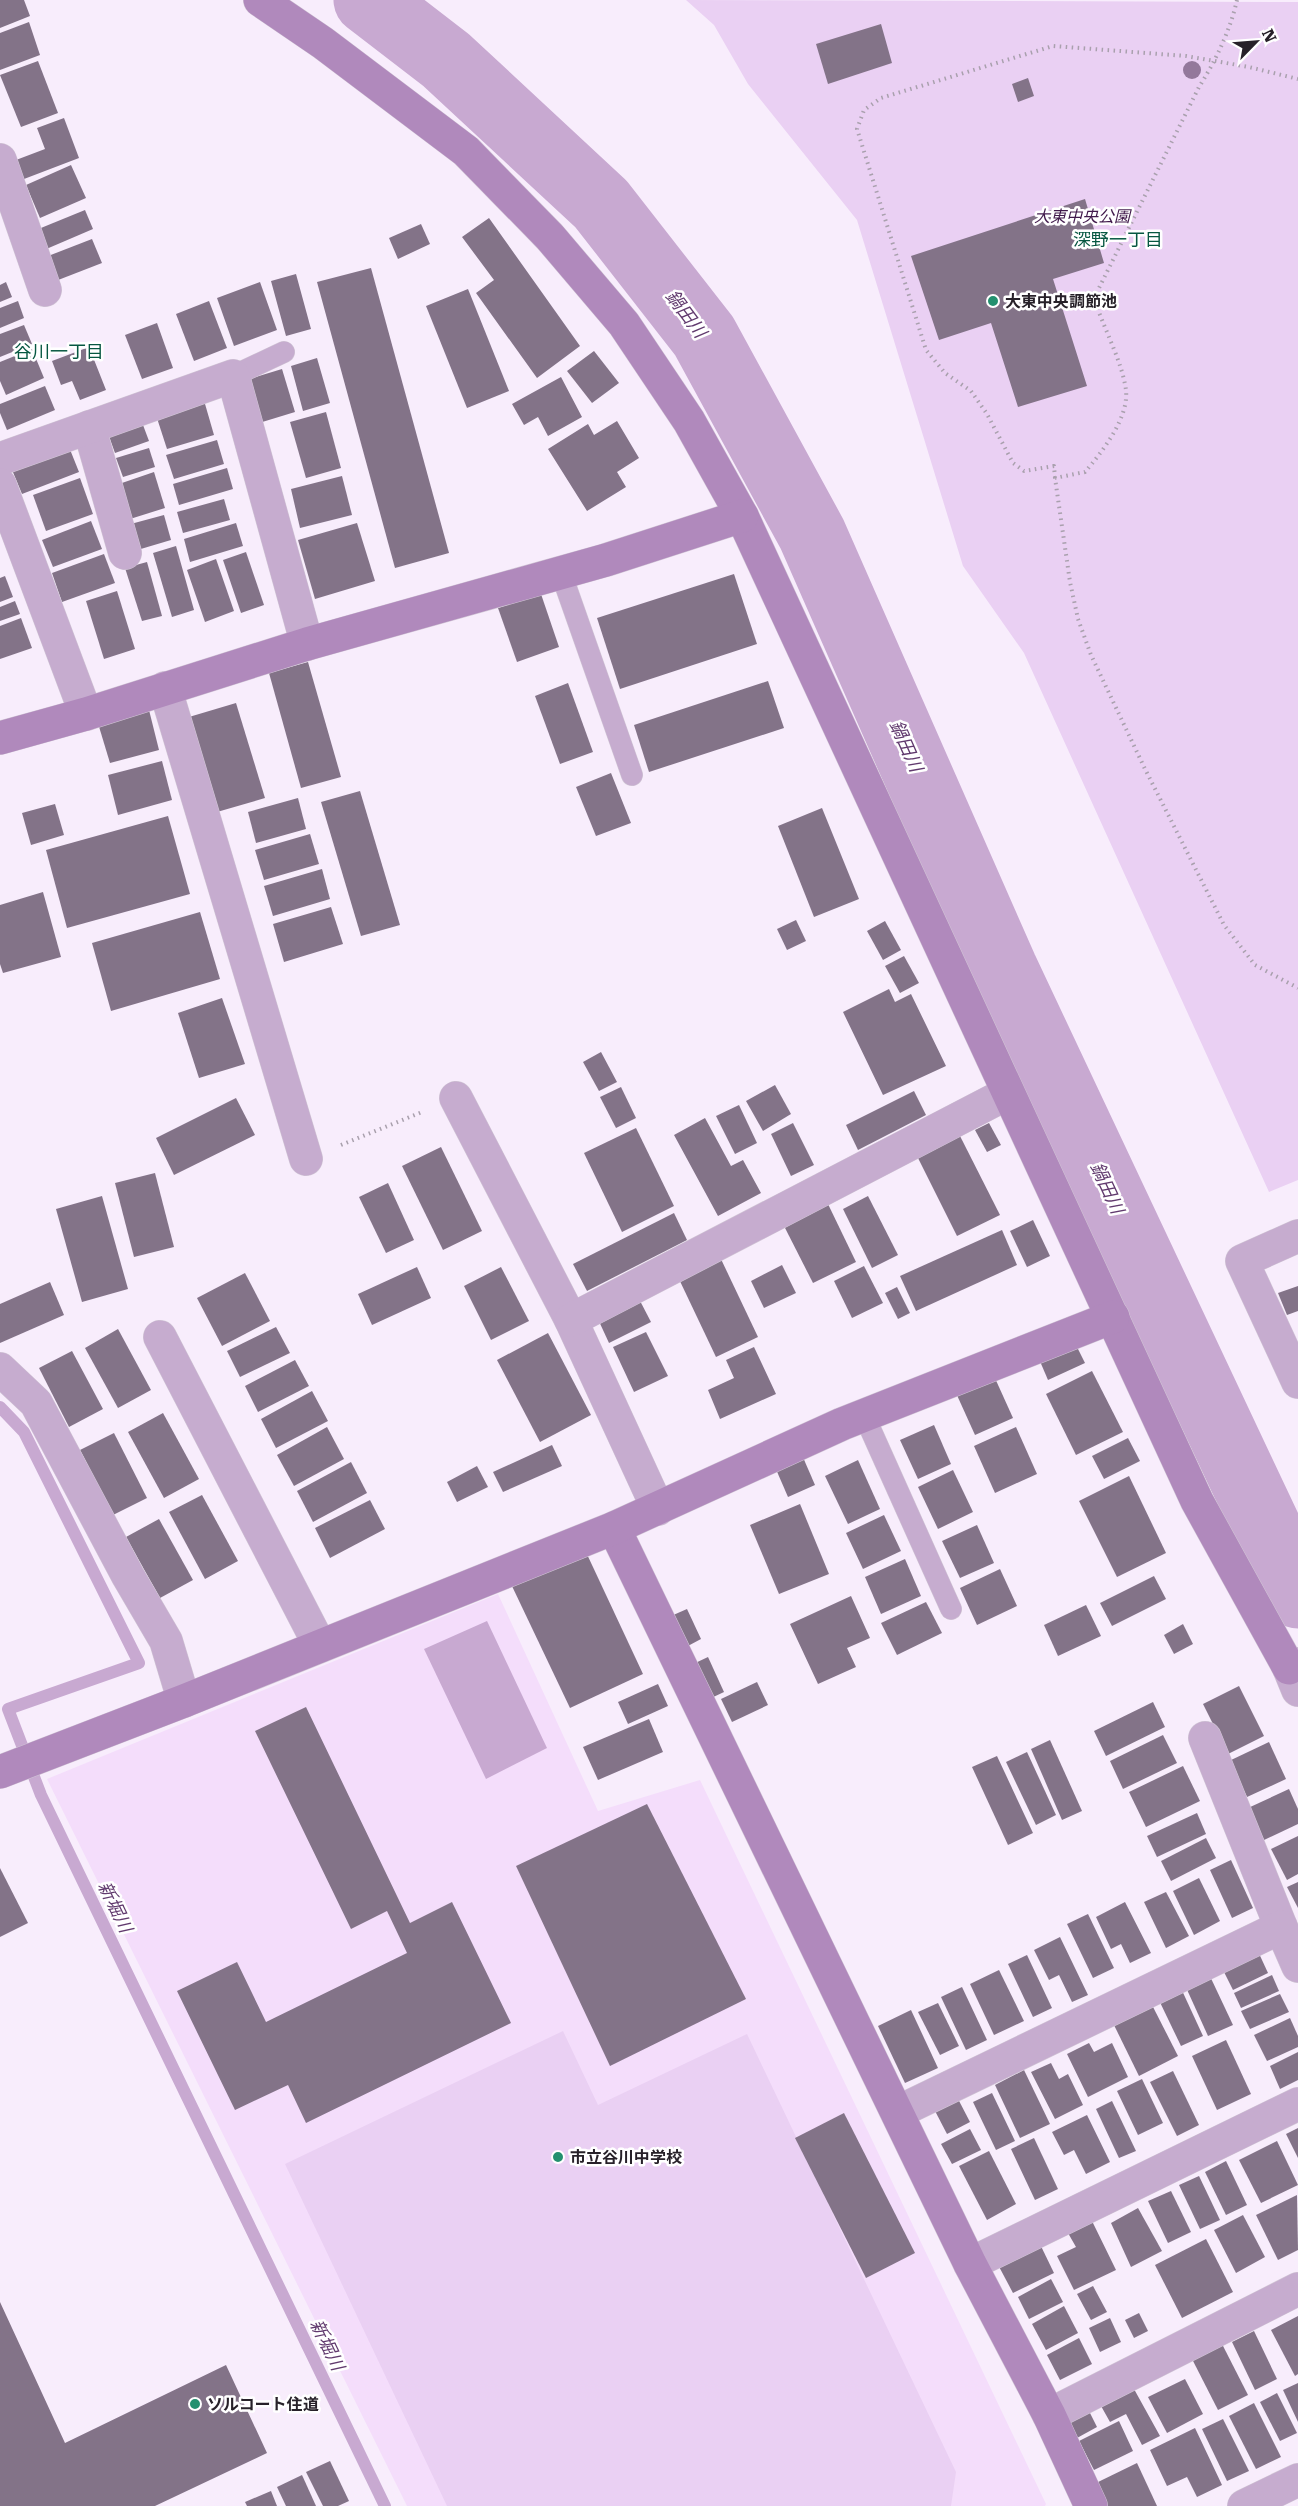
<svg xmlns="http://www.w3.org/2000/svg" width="1298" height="2506" viewBox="0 0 1298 2506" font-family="'Roboto Serif','Noto Sans JP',serif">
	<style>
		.built { fill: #f4ddfb }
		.green { fill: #ead0f3 }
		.water { fill: #c8a9d1 }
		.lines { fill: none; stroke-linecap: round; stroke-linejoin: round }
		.stream { stroke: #c8a9d1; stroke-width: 12 }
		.river { stroke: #c8a9d1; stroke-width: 69 }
		.building { fill: #837388 }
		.lane-casing { stroke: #d2c8d6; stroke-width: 22 }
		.street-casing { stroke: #d2c8d6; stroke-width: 34 }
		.secondary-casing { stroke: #d2c8d6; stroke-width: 34 }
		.path { stroke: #a9a0ad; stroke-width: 4; stroke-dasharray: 1.5 4.5; stroke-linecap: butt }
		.lane { stroke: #c6accf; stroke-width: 21 }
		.street { stroke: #c6accf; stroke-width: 33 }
		.secondary { stroke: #b089bc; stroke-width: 33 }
		.tree { fill: #93789b }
		.poi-dot { fill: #23906f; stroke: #fff; stroke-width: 2 }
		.labels { text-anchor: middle; stroke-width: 5; stroke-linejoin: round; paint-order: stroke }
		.park-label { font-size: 16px; font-style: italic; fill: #40194b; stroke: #fff }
		.poi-label { font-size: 16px; font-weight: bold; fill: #272129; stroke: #fff; text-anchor: start }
		.neighbourhood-label { font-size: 18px; fill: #065741; stroke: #fff }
		.water-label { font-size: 18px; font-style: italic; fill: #613a6e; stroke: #fff }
	</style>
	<rect width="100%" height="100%" fill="#f8edfc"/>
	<path class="built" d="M498,1594l100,217 102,-31 346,724 -1,2h-638l-360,-727z"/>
	<g class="green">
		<path d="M686,0l612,2v1178l-29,12 -245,-539 -61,-87 -106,-346 -109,-136 -34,-59z"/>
		<path d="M563,2031l35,74 149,-71 209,438 -5,34h-504l-162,-342z"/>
	</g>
	<path class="water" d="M487,1621l60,127 -61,31 -62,-130z"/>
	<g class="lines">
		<path class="stream" d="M0,1407l24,25 115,231 -131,46 33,86 344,711"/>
		<path class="river" d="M368,0l78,60 155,144 103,132 108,198 191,434 295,626"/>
	</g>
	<g class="building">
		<path d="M0,0h24l6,16 -30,12z"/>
		<path d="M29,22l11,33 -40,15v-37z"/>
		<path d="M881,24l11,39 -64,21 -12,-40z"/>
		<path d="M38,61l20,52 -37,14 -21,-52z"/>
		<path d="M1028,78l6,18 -16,6 -6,-18z"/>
		<path d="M64,118l15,40 -55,21 -8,-19 29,-11 -8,-21z"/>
		<path d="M71,165l15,33 -46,20 -14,-33z"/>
		<path d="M1085,199l19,64 -51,16 34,107 -69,21 -27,-84 -52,17 -28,-84z"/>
		<path d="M85,210l8,19 -49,21 -8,-20z"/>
		<path d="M489,218l91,128 -43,32 -61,-85 18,-13 -32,-43z"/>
		<path d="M421,224l9,20 -32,15 -9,-21z"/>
		<path d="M92,239l10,24 -49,19 -10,-24z"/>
		<path d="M371,268l78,285 -54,15 -78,-286z"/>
		<path d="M296,274l15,55 -25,7 -15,-55z"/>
		<path d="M6,282l6,15 -12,5v-17z"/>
		<path d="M260,282l17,48 -43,16 -17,-48z"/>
		<path d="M468,289l41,102 -42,17 -41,-102z"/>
		<path d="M18,301l6,17 -24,10v-20z"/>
		<path d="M209,301l18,47 -33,13 -18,-47z"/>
		<path d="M157,323l16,45 -31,11 -17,-44z"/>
		<path d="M24,325l8,19 -32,13v-23z"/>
		<path d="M89,347l17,43 -26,10 -8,-19 -11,4 -9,-24z"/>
		<path d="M32,349l12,29 -38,17 -6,-14v-19z"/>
		<path d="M594,351l25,32 -27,20 -25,-32z"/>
		<path d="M317,358l13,45 -27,8 -12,-45z"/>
		<path d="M282,369l13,43 -36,11 -13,-43z"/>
		<path d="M561,377l21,40 -34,19 -10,-19 -14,8 -12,-21z"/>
		<path d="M45,386l10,24 -48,20 -7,-17v-9z"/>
		<path d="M203,397l11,38 -47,14 -12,-37z"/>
		<path d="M326,412l15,56 -35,10 -16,-56z"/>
		<path d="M140,417l9,24 -34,12 -9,-25z"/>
		<path d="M617,421l22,37 -22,14 9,15 -39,24 -39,-62 40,-25 6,11z"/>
		<path d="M217,440l7,24 -50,15 -8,-24z"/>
		<path d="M67,442l12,30 -57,22 -12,-29z"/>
		<path d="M149,448l6,19 -32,10 -7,-19z"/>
		<path d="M227,468l6,21 -54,16 -6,-21z"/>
		<path d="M154,472l11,36 -35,11 -11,-35z"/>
		<path d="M342,476l10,39 -52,13 -9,-39z"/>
		<path d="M80,478l13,36 -47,17 -13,-36z"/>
		<path d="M224,499l6,21 -47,13 -6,-21z"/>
		<path d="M164,515l7,25 -37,11 -7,-26z"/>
		<path d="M91,521l11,28 -49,18 -11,-27z"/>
		<path d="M236,523l7,23 -53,16 -6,-23z"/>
		<path d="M357,523l18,58 -60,18 -17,-59z"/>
		<path d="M176,546l18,64 -22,7 -19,-64z"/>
		<path d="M246,552l18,53 -23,8 -18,-53z"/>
		<path d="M104,554l11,29 -53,19 -10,-29z"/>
		<path d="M216,559l18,52 -29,11 -18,-52z"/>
		<path d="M147,562l15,54 -20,5 -17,-53z"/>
		<path d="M734,574l23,70 -137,45 -23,-71z"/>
		<path d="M5,576l8,21 -13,5v-24z"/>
		<path d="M117,591l18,58 -31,10 -18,-58z"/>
		<path d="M541,594l18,53 -42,15 -19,-54z"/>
		<path d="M15,601l5,13 -20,7v-14z"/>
		<path d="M21,618l11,30 -32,11v-33z"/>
		<path d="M308,662l33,115 -40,11 -32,-115z"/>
		<path d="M768,681l16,47 -135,44 -15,-47z"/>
		<path d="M568,683l25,69 -33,12 -25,-68z"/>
		<path d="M236,703l29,95 -48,14 -28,-95z"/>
		<path d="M148,706l11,44 -49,13 -13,-43z"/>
		<path d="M162,761l10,39 -54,15 -10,-40z"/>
		<path d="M611,773l20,50 -35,13 -20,-49z"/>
		<path d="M360,791l40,134 -39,11 -40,-134z"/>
		<path d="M298,798l8,31 -50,14 -8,-31z"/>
		<path d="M55,804l9,31 -33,10 -9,-32z"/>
		<path d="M822,808l37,91 -45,18 -36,-91z"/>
		<path d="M168,816l22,78 -123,34 -21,-78z"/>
		<path d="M310,834l9,30 -55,16 -9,-30z"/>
		<path d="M322,869l8,30 -57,17 -9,-30z"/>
		<path d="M43,892l18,65 -58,16 -3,-9v-59z"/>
		<path d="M331,907l12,37 -59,18 -11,-38z"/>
		<path d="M200,912l20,67 -109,32 -19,-68z"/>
		<path d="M796,920l10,21 -19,9 -10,-21z"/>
		<path d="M885,921l16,29 -18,10 -16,-29z"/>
		<path d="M904,956l15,27 -19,10 -15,-27z"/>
		<path d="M889,989l6,13 16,-8 35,72 -63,29 -40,-83z"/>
		<path d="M222,998l23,66 -46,14 -21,-65z"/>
		<path d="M601,1052l16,30 -18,9 -16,-29z"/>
		<path d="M775,1085l16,29 -28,17 -17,-30z"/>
		<path d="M621,1087l15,31 -20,10 -16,-31z"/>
		<path d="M914,1091l12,24 -68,35 -12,-25z"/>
		<path d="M236,1098l19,37 -81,40 -18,-37z"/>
		<path d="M739,1105l18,38 -22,11 -19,-38z"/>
		<path d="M705,1118l26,48 12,-6 18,33 -43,23 -44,-81z"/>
		<path d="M793,1123l21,42 -23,11 -20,-42z"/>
		<path d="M989,1123l12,22 -14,7 -12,-22z"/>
		<path d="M636,1128l38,78 -52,26 -38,-79z"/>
		<path d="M960,1136l40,79 -43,21 -39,-78z"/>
		<path d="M441,1147l41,84 -39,19 -41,-84z"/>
		<path d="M155,1173l19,74 -40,10 -19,-74z"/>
		<path d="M388,1183l26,57 -28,13 -27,-56z"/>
		<path d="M102,1196l26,93 -46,13 -26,-93z"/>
		<path d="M868,1196l30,59 -26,13 -29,-59z"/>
		<path d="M827,1202l29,60 -43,21 -30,-59z"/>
		<path d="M674,1213l13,27 -100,51 -14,-27z"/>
		<path d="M1033,1220l17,36 -23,11 -17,-36z"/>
		<path d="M1002,1230l15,35 -101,46 -16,-35z"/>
		<path d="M720,1257l38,80 -42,20 -38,-80z"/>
		<path d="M782,1265l14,28 -32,15 -13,-27z"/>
		<path d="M864,1266l19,37 -31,15 -18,-37z"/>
		<path d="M417,1267l14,31 -59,27 -14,-31z"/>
		<path d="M501,1267l28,54 -38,19 -27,-54z"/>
		<path d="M245,1273l25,48 -48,25 -25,-48z"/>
		<path d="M50,1282l14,33 -64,28v-39z"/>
		<path d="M1298,1286v25l-11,4 -9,-22z"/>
		<path d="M897,1287l13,26 -12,6 -13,-26z"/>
		<path d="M638,1297l13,25 -42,21 -12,-26z"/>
		<path d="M276,1327l14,26 -50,24 -13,-26z"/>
		<path d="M118,1329l33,61 -33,18 -33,-60z"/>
		<path d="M646,1332l22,44 -34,16 -21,-45z"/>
		<path d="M548,1333l43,82 -51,27 -43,-82z"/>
		<path d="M1075,1343l10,20 -37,17 -9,-21z"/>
		<path d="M754,1347l22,47 -56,25 -12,-29 26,-12 -8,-18z"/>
		<path d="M72,1351l31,58 -34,18 -30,-59z"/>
		<path d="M295,1360l14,26 -51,26 -13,-26z"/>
		<path d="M1092,1371l31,61 -47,23 -30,-61z"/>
		<path d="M994,1376l19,42 -38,17 -19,-42z"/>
		<path d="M312,1391l16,30 -52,27 -15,-29z"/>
		<path d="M163,1413l36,66 -35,19 -36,-66z"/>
		<path d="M934,1425l17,39 -33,15 -18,-39z"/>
		<path d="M327,1427l17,32 -50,27 -17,-31z"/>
		<path d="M1016,1427l21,47 -42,19 -21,-47z"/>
		<path d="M114,1433l33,65 -34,17 -33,-65z"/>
		<path d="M1128,1438l12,23 -36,18 -12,-23z"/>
		<path d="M552,1445l10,21 -59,26 -10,-20z"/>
		<path d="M802,1455l13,30 -27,12 -13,-30z"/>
		<path d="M858,1460l22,49 -32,15 -23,-48z"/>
		<path d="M351,1462l16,31 -54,29 -16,-31z"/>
		<path d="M477,1466l11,21 -31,15 -10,-20z"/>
		<path d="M953,1470l20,42 -35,17 -20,-42z"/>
		<path d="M1129,1476l37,77 -49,24 -38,-76z"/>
		<path d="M202,1495l36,66 -33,18 -36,-67z"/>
		<path d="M370,1500l15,29 -55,29 -15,-30z"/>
		<path d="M800,1504l29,70 -50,20 -29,-69z"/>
		<path d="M884,1515l17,36 -38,18 -17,-36z"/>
		<path d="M159,1519l34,61 -33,18 -34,-61z"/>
		<path d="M977,1525l17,38 -34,15 -18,-37z"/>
		<path d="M585,1550l58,124 -73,34 -59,-124z"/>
		<path d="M905,1559l16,37 -40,18 -16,-37z"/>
		<path d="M1000,1569l17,37 -40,19 -17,-37z"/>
		<path d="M1154,1576l12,23 -54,27 -12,-23z"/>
		<path d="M851,1596l19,42 -23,10 9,19 -38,17 -28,-60z"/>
		<path d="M926,1602l16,31 -45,22 -16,-32z"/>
		<path d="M1086,1605l15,31 -43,20 -14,-31z"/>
		<path d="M687,1609l14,30 -15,8 -15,-31z"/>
		<path d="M1183,1624l10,20 -19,10 -10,-19z"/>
		<path d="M708,1657l16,35 -17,8 -16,-35z"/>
		<path d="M757,1682l11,23 -36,17 -11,-23z"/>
		<path d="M658,1684l10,22 -40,18 -10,-22z"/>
		<path d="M1239,1686l25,50 -36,18 -25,-50z"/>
		<path d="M1153,1702l12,25 -59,29 -12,-25z"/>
		<path d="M306,1707l104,216 42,-21 59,121 -205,100 -18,-38 -53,25 -58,-119 60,-29 29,60 141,-69 -20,-42 -36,18 -96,-198z"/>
		<path d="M649,1719l14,33 -65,28 -15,-33z"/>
		<path d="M1163,1735l14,28 -54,26 -13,-28z"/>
		<path d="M1050,1740l32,71 -20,9 -31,-71z"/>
		<path d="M1269,1742l17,37 -39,18 -18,-36z"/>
		<path d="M1027,1752l29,63 -20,10 -30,-63z"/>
		<path d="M997,1756l36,77 -25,12 -36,-78z"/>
		<path d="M1183,1766l17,35 -54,26 -17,-35z"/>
		<path d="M1289,1789l9,20v15l-34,16 -16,-32z"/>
		<path d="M647,1804l99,195 -136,67 -94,-200z"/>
		<path d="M1197,1813l9,21 -49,23 -10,-21z"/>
		<path d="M1298,1836v38l-11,6 -16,-31z"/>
		<path d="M1206,1838l10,20 -45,23 -10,-20z"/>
		<path d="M1231,1860l22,48 -21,10 -22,-48z"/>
		<path d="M0,1868l28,55 -28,14z"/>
		<path d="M1199,1878l21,43 -26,14 -21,-44z"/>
		<path d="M1298,1882v26l-11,-21z"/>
		<path d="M1166,1892l23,44 -23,12 -22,-46z"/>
		<path d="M1125,1902l26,51 -21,10 -9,-19 -10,5 -15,-32z"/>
		<path d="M1088,1914l26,54 -21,10 -26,-54z"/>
		<path d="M1060,1937l28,58 -16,7 -13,-27 -10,5 -15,-30z"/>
		<path d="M1256,1947l12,26 -35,17 -13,-26z"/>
		<path d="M1027,1955l25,53 -19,9 -25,-53z"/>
		<path d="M999,1970l25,51 -30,14 -24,-51z"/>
		<path d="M1208,1972l25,53 -25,11 -24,-53z"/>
		<path d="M1272,1975l7,16 -38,17 -7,-15z"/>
		<path d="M1179,1984l24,52 -22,10 -25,-52z"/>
		<path d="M962,1987l25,53 -21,10 -25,-53z"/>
		<path d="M1280,1994l9,18 -39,17 -9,-18z"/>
		<path d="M938,2003l21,43 -19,9 -22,-43z"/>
		<path d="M1151,2003l27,53 -39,20 -26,-53z"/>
		<path d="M911,2010l27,58 -33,15 -27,-57z"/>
		<path d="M1290,2018l8,18v11l-31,14 -13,-26z"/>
		<path d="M1226,2040l25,54 -34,16 -25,-54z"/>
		<path d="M1089,2043l5,9 18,-9 16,34 -40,20 -21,-43z"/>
		<path d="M1298,2052v28l-18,9 -10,-23z"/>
		<path d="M1051,2063l8,16 9,-5 15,31 -28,14 -24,-47z"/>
		<path d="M1024,2070l26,54 -30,14 -25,-53z"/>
		<path d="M1173,2071l26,54 -22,11 -27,-54z"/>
		<path d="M1142,2079l21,44 -25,12 -21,-44z"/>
		<path d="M992,2093l23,48 -19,9 -23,-48z"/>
		<path d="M957,2097l13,25 -23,12 -13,-25z"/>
		<path d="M1112,2101l24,50 -17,7 -23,-49z"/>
		<path d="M844,2113l71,140 -49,25 -71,-140z"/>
		<path d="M1087,2115l23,47 -24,12 -12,-24 -10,5 -12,-23z"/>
		<path d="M1298,2128v30l-12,-24z"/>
		<path d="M970,2129l11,21 -29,14 -11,-20z"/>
		<path d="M1034,2138l24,51 -23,11 -24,-51z"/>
		<path d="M1277,2141l21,44 -37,18 -22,-43z"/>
		<path d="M989,2151l27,53 -29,16 -28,-54z"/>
		<path d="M1226,2161l21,44 -21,10 -21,-43z"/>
		<path d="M1199,2176l21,44 -20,9 -21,-44z"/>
		<path d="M1171,2191l20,41 -23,11 -20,-42z"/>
		<path d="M1297,2195l1,55 -20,10 -22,-45z"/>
		<path d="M1138,2208l24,43 -31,16 -20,-44z"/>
		<path d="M1243,2215l22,42 -29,16 -22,-43z"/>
		<path d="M1092,2221l24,49 -42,20 -17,-34 19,-9 -8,-14z"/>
		<path d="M1206,2239l27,53 -51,26 -27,-53z"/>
		<path d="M1038,2240l16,33 -41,20 -17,-32z"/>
		<path d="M1051,2279l12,23 -34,17 -11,-22z"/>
		<path d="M1093,2286l14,26 -16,8 -14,-26z"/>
		<path d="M0,2302l65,141 161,-78 41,88 -112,53h-155z"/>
		<path d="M1064,2306l14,27 -32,17 -14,-26z"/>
		<path d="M1139,2313l9,18 -14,7 -9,-18z"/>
		<path d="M1298,2316v58l-3,2 -24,-46z"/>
		<path d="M1110,2318l11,24 -21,10 -11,-24z"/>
		<path d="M1254,2331l23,48 -22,11 -23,-48z"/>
		<path d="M1079,2338l13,26 -32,16 -13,-25z"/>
		<path d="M1221,2342l27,53 -30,15 -27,-53z"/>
		<path d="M1185,2379l18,35 -36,19 -19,-36z"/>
		<path d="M1129,2380l31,56 -18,9 -16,-31 -16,8 -14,-25z"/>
		<path d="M1298,2383v39l-15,-32z"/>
		<path d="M1277,2393l20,40 -17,8 -20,-39z"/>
		<path d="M1254,2403l27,54 -25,12 -27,-53z"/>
		<path d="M1086,2405l11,22 -20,11 -12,-22z"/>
		<path d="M1223,2419l26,52 -22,10 -25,-52z"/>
		<path d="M1119,2421l14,30 -39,19 -15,-29z"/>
		<path d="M1195,2428l27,57 -25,12 -10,-20 -20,9 -17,-36z"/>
		<path d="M330,2461l19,40 -11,5h-15l-17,-34z"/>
		<path d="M1137,2463l20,43h-50l-11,-23z"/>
		<path d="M302,2475l14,31h-30l-9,-19z"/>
		<path d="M271,2491l6,15h-30l-2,-4z"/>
	</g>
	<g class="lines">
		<g class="lane-casing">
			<g id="lane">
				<path d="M233,376l51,-24"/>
				<path d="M561,573l71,202"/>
				<path d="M864,1415l87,194"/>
			</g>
		</g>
		<g class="street-casing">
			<g id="street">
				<path d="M0,160l45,130"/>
				<path d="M89,427l36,126"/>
				<path d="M0,459l233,-83 74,268"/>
				<path d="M0,485l86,229"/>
				<path d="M165,688l141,471"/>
				<path d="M456,1098l115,222 87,189"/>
				<path d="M1298,1236l-56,25 56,121"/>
				<path d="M571,1320l437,-227"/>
				<path d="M160,1337l160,309"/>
				<path d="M0,1369l36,34 92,173 38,65 18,60"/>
				<path d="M1298,1664l-9,4 9,22"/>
				<path d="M1205,1738l76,189"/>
				<path d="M898,2112l383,-185 17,39"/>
				<path d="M970,2264l328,-160"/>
				<path d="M1049,2415l249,-126"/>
				<path d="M1244,2506l54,-26"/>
			</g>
		</g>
		<g class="secondary-casing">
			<g id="secondary">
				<path d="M260,0l63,43 143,108 84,86 74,87 65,97 53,95 455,985 92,167"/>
				<path d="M0,738l86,-24 221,-70 299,-84 136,-44"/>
				<path d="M614,1528l356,736 79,151 42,91"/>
				<path d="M0,1772l184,-71 430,-173 228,-104 271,-107"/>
			</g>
		</g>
		<g class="path">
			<path d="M1237,0c-7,31 -21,60 -38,87l-105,211c9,29 28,63 32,92 3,28 -24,62 -41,82l-30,6 15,104 8,37 13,36 54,114 79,156 31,40 43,23"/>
			<path d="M1055,478l-1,-12 -30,5 -11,-8 -26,-49 -16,-23 -26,-18 -19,-23 -69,-221 7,-19 17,-12 172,-52 133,10 63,11 49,12"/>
			<path d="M341,1145l81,-33"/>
		</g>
		<use href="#lane" class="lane"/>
		<use href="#street" class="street"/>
		<use href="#secondary" class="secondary"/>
	</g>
	<circle class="tree" cx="1192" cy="70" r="9"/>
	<g class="poi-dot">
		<circle cx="993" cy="301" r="6"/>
		<circle cx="558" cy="2157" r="6"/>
		<circle cx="195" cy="2404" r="6"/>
	</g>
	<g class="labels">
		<g class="park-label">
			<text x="1082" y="222">大東中央公園</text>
		</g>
		<g class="poi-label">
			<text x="1005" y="307">大東中央調節池</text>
			<text x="570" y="2163">市立谷川中学校</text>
			<text x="207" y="2410">ソルコート住道</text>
		</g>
		<g class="neighbourhood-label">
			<text x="1118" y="246">深野一丁目</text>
			<text x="59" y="358">谷川一丁目</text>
		</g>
		<g class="water-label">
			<text transform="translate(686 314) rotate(53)" y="6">鍋田川</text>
			<text transform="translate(906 746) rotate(66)" y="6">鍋田川</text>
			<text transform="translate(1107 1188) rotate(65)" y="6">鍋田川</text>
			<text transform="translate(115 1907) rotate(64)" y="6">新堀川</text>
			<text transform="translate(327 2345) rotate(64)" y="6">新堀川</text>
		</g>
	</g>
	<g transform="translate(1256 42) rotate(65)" stroke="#ffffff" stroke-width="4.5" paint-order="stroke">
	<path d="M0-4.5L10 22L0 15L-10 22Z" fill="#272129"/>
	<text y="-9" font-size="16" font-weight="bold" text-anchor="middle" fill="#272129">N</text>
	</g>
</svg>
